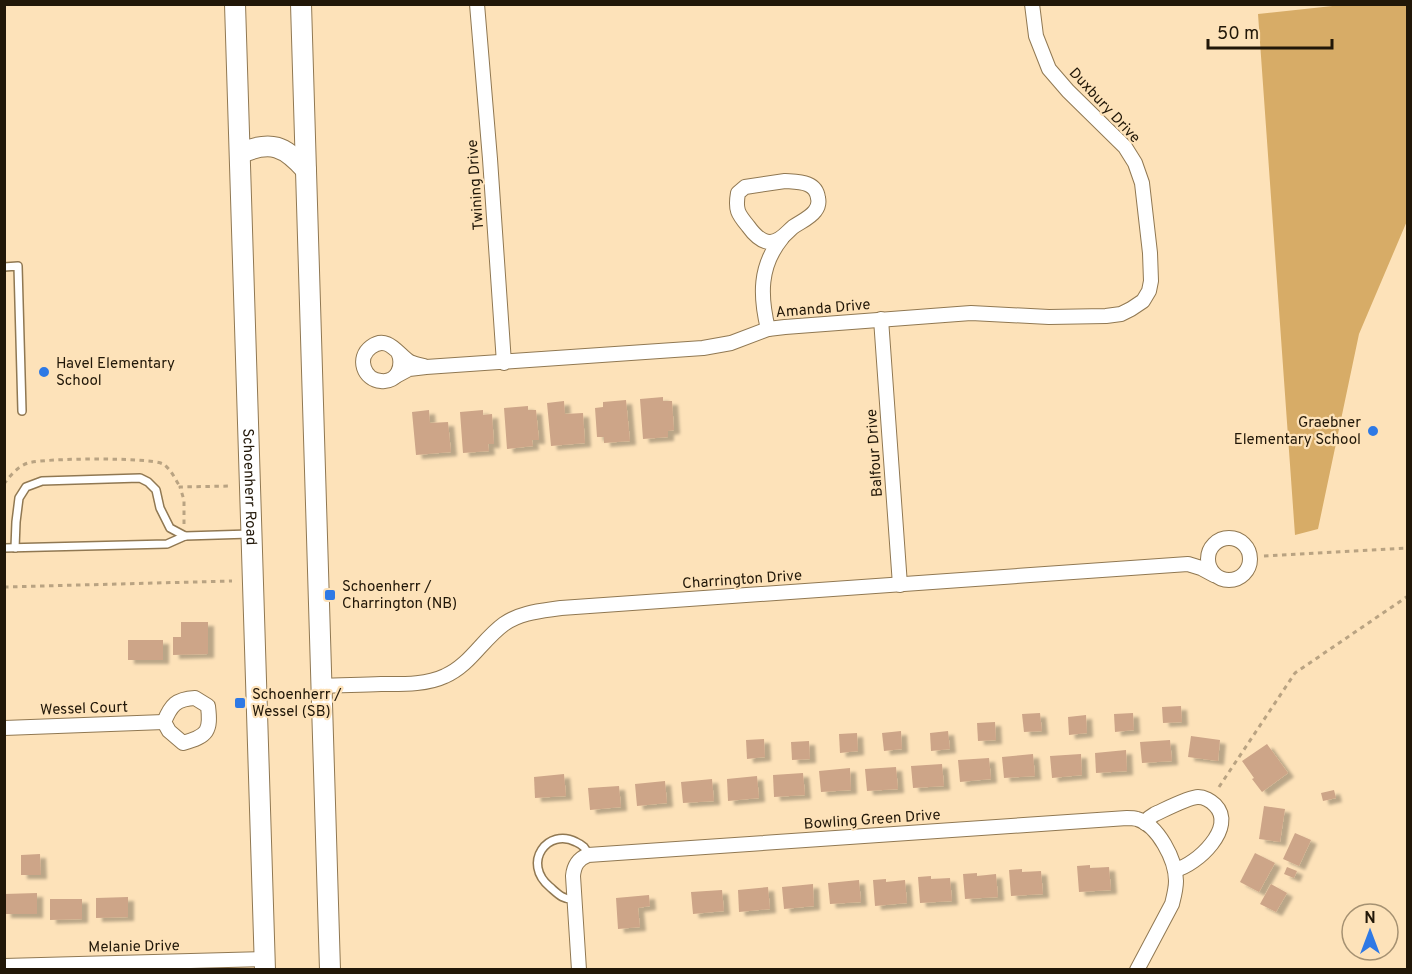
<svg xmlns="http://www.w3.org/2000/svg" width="1412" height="974" viewBox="0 0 1412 974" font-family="Overpass,sans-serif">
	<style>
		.forest { fill: #d7ac67 }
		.building { fill: #cda588; filter: url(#shadow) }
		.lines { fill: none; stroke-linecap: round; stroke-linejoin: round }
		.lane-casing { stroke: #907852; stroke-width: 10 }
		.street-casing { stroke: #907852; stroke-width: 16 }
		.secondary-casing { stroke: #907852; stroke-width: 22 }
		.path { stroke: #b9a382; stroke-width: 3; stroke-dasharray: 4.5 4.5; stroke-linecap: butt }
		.lane { stroke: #fff; stroke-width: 7 }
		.street { stroke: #fff; stroke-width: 14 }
		.secondary { stroke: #fff; stroke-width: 20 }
		.poi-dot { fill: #2e79e5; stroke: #fde2b9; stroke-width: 2 }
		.labels { text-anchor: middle; stroke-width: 4.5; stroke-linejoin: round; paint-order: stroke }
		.street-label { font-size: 15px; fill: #211708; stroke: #fde2b9 }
		.poi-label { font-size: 15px; fill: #211708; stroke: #fde2b9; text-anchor: start }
	</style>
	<defs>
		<filter id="shadow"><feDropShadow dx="6" dy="4" stdDeviation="1.5" flood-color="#0004"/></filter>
	</defs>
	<rect width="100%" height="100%" fill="#fde2b9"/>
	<path class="forest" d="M1351,4l56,1v216l-48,113 -41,195 -23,6 -37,-521z"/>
	<g class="building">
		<path d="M663,397v4h9l2,29 -6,1v6l-25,2 -3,-40z"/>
		<path d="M626,400l4,41 -26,2v-6h-7l-2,-29 8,-1v-5z"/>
		<path d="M564,401l1,13 18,-1 2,30 -34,3 -4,-43z"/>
		<path d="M528,406v4h8l3,30h-7l1,6 -26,3 -3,-41z"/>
		<path d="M429,410l1,13 18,-1 3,30 -35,3 -4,-43z"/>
		<path d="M483,410v5l9,-1 2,30h-6l1,7 -26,2 -3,-41z"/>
		<path d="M181,622h27v32l-35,1v-18h8z"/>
		<rect x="128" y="640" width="35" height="20"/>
		<path d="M1181,706l1,16 -19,1 -1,-16z"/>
		<path d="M1040,713l2,18 -18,1 -2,-18z"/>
		<path d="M1133,713l1,17 -19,2 -1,-18z"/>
		<path d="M1086,715l1,18 -18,2 -1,-18z"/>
		<path d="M995,722l1,18 -18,1 -1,-18z"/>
		<path d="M901,731l1,18 -18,2 -2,-18z"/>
		<path d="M948,731l2,18 -19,2 -1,-18z"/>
		<path d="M857,733l1,18 -18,2 -1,-19z"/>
		<path d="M1191,736l29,4 -2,21 -30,-4z"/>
		<path d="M764,739l1,18 -18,2 -1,-19z"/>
		<path d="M1170,740l2,21 -30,2 -2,-21z"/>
		<path d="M809,741l1,18 -18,1 -1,-18z"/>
		<path d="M1267,744l21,29 -26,19 -10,-13 2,-1 -12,-17z"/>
		<path d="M1126,750l1,21 -31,2 -1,-20z"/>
		<path d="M1033,754l2,22 -31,2 -2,-21z"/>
		<path d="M1081,754l1,21 -30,3 -2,-22z"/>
		<path d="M989,758l2,21 -31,3 -2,-22z"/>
		<path d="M942,764l2,22 -31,2 -2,-22z"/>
		<path d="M896,767l2,22 -31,2 -2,-22z"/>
		<path d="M850,768l1,22 -30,2 -2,-21z"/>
		<path d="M803,773l2,22 -31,2 -1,-22z"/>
		<path d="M564,774l2,22 -31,2 -1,-21z"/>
		<path d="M757,776l2,22 -31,3 -1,-22z"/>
		<path d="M712,779l2,22 -31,2 -2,-21z"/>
		<path d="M665,781l2,22 -30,3 -2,-22z"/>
		<path d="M619,786l2,21 -31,3 -2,-22z"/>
		<path d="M1334,790l2,8 -13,3 -2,-8z"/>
		<path d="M1264,806l21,3 -5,33 -21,-3z"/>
		<path d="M1295,833l16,7 -12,26 -16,-7z"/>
		<path d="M1255,853l20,10 -16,29 -19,-10z"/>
		<path d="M40,854l1,21h-20v-20z"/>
		<path d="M1090,865v3l19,-1 2,23 -32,2 -2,-26z"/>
		<path d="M1287,867l10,4 -3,7 -10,-4z"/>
		<path d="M1022,869v3l19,-1 2,23 -32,2 -2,-26z"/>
		<path d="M977,873v3l19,-2 2,23 -33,2 -2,-25z"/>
		<path d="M931,876v3l19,-1 2,23 -32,2 -2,-26z"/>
		<path d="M886,879v3l19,-2 2,23 -32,3 -2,-26z"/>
		<path d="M859,880l2,22 -31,2 -2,-21z"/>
		<path d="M813,884l1,22 -30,3 -2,-22z"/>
		<path d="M1271,884l16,9 -11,19 -16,-8z"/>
		<path d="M768,887l2,22 -31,3 -1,-22z"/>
		<path d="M722,890l2,21 -31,3 -2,-22z"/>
		<path d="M37,893v21h-32l-1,-20z"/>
		<path d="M649,895l1,11 -12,2 2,19 -22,2 -2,-31z"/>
		<path d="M128,897v20l-32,1v-20z"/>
		<path d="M50,899h32v20l-32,1z"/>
	</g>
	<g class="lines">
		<g class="lane-casing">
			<g id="lane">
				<path d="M4,267l14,-1 4,145"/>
				<path d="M4,548l163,-4 18,-8 65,-2"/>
				<path d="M15,548l1,-26 3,-24 7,-11 16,-6 98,-3 8,4 8,8 4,18 10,20 15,8"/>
				<path d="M574,899c-11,1 -16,-5 -24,-12 -29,-24 -2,-60 26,-45 7,3 10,6 12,13"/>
			</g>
		</g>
		<g class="street-casing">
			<g id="street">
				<path d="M477,4l13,155 14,204"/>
				<path d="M785,181c13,1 31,0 33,17 1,4 0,9 -3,13 -5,7 -15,11 -22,16 -7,6 -13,15 -23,15 -9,0 -17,-9 -22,-16 -10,-12 -13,-16 -10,-33l7,-6z"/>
				<path d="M881,319l19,266"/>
				<path d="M768,329c-8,-33 -9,-63 14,-91"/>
				<path d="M398,352c6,13 0,31 -17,29 -17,-1 -25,-23 -10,-34 17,-13 27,8 39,15 4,2 10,3 14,4"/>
				<path d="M396,376l13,-7 17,-2 277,-19 28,-5 37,-14 17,-2 186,-14 78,4 57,-1 15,-2 10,-5 12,-8 6,-10 2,-10 -1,-28 -8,-70 -7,-20 -10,-16 -57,-56 -19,-22 -13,-33 -4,-32"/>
				<circle cx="1229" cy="559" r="21"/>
				<path d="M321,686c20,-1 40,-1 60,-2 21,0 45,1 64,-8 25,-11 37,-36 59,-52 17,-12 37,-13 57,-16l627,-44 13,4 13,7"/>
				<path d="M195,698l13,8c3,25 0,30 -25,37l-14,-12 -5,-9c7,-17 12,-23 31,-24z"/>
				<path d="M4,728l160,-6"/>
				<path d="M1145,823l4,-5 6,-4c9,-4 34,-17 43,-17 6,0 13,4 17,8 22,22 -18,60 -40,65"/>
				<path d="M4,966l261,-7"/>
				<path d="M579,970l-6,-94c1,-11 5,-17 15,-21l539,-37c4,0 7,0 10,1 21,6 39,41 39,62 0,8 -2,15 -4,23l-35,66"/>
			</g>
		</g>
		<g class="secondary-casing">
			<g id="secondary">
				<path id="s1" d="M235,4l30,966"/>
				<path d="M301,4l29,966"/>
				<path d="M241,153c30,-13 44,-7 65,17"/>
			</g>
		</g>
		<g class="path">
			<path d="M4,484c6,-8 14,-18 24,-21 17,-5 122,-6 135,1 7,4 13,16 17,23"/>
			<path d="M184,524v-24l-4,-13 51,-1"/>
			<path d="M1264,556l144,-8"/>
			<path d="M4,587l228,-6"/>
			<path d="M1219,787l76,-114 113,-77"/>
		</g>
		<use href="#lane" class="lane"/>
		<use href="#street" class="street"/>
		<use href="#secondary" class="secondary"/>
	</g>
	<g class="poi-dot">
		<circle cx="44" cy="372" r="6"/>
		<circle cx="1373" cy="431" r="6"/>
		<rect x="324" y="589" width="12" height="12" rx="3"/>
		<rect x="234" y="697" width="12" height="12" rx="3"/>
	</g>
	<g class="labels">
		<g class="street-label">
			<text transform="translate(1105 105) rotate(47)" y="5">Duxbury Drive</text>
			<text transform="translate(475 185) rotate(-94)" y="5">Twining Drive</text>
			<text transform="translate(823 308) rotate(-5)" y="5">Amanda Drive</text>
			<text transform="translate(874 453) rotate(-94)" y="5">Balfour Drive</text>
			<text dy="5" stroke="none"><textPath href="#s1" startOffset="483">Schoenherr Road</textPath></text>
			<text transform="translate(742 579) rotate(-4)" y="5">Charrington Drive</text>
			<text transform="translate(84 708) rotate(-2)" y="5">Wessel Court</text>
			<text transform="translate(872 819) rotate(-4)" y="5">Bowling Green Drive</text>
			<text transform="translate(134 946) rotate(-1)" y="5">Melanie Drive</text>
		</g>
		<g class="poi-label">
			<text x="56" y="368">Havel Elementary<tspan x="56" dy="17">School</tspan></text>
			<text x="1361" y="427" text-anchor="end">Graebner<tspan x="1361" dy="17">Elementary School</tspan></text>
			<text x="342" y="591">Schoenherr /<tspan x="342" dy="17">Charrington (NB)</tspan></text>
			<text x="252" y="699">Schoenherr /<tspan x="252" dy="17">Wessel (SB)</tspan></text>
		</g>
	</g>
	<rect width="1412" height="974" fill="none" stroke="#211708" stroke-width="12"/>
	<g transform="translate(1370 932)"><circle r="28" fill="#fde2b9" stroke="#a59172" stroke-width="1.5"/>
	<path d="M0-4.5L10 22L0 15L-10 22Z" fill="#2e79e5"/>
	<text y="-9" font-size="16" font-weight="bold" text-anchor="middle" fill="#211708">N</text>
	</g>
	<path d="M1208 39v9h124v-9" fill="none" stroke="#211708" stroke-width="3"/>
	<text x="1217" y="39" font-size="18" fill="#211708" stroke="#fde2b9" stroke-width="4.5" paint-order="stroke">50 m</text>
</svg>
